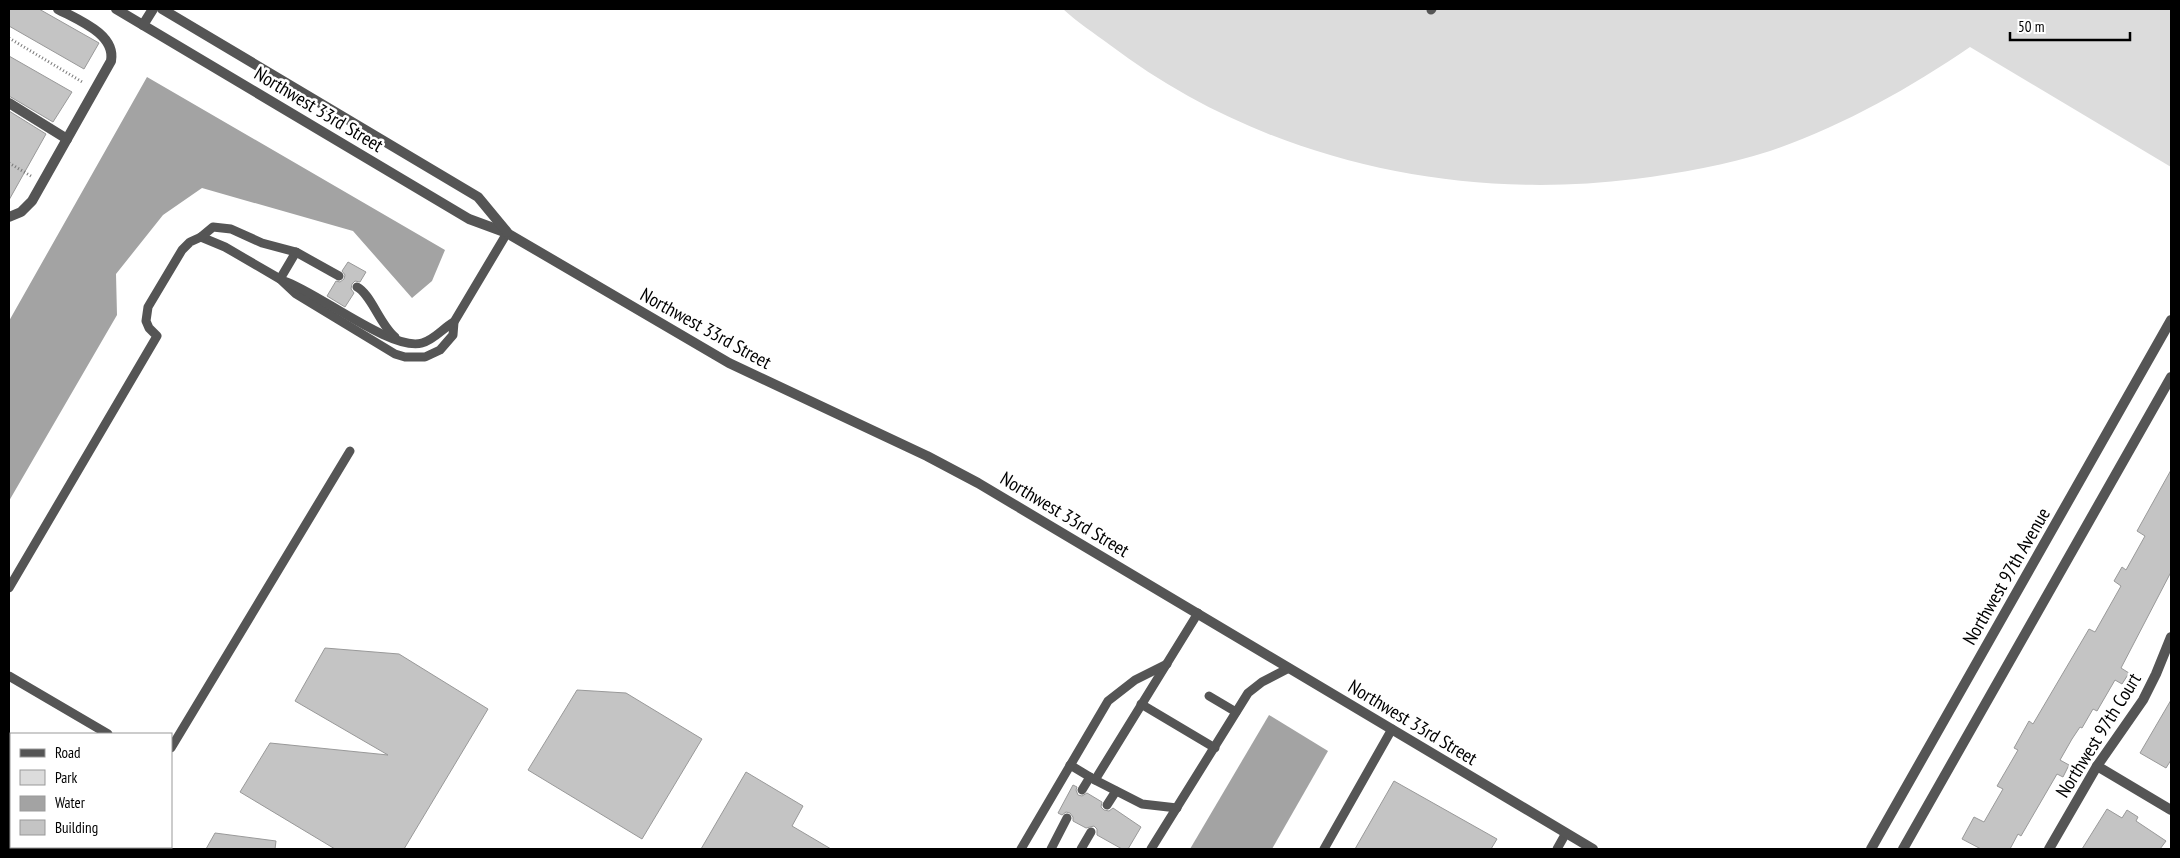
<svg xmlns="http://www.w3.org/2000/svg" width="2180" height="858" viewBox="0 0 2180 858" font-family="'PT Sans Narrow',sans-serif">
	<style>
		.green { fill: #dcdcdc }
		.water { fill: #a3a3a3 }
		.building { fill: #c4c4c4; stroke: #999 }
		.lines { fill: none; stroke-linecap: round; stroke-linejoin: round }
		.path { stroke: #777; stroke-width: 3; stroke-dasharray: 1 2.5; stroke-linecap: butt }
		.service { stroke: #555; stroke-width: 9 }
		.minor { stroke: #555; stroke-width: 10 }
		.tertiary { stroke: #555; stroke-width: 10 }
		.labels { text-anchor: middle; stroke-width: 5; stroke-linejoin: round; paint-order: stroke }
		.street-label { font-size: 19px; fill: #000; stroke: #fff }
	</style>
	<rect width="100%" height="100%" fill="#fff"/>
	<path class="green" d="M1063,9h1108v158l-201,-120c-63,43 -128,79 -200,104 -44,14 -89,22 -135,28 -185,23 -376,-21 -525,-134 -16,-12 -33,-23 -47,-36z"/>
	<g class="water">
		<path d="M147,77l298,173 -13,31 -20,17 -59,-67 -151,-43 -39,27 -47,59 1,41 -108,186v-180z"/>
		<path d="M1269,715l59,36 -56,98h-82z"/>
	</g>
	<g class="building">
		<path d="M9,9h30l60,34 -15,26 -75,-43z"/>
		<path d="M9,56l63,36 -19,30 -44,-26z"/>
		<path d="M9,111l37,23 -37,66z"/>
		<path d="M348,262l18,10 -6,10 -5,-1 -3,3 -1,5 3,4 -9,14 -18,-11 9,-15 4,1 4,-3 1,-4 -3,-4z"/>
		<path d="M2171,470v102l-50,96 8,5 -7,11 -7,-4 -18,31 -4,-2 -11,19 -2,-1 -8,12 -12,21 9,5 -6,12 -6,-3 -36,62 -3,-2 -8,15h-29l-19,-10 12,-22 10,5 19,-33 -6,-3 21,-36 -4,-2 15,-27 4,3 56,-95 6,3 26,-46 -7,-5 8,-14 4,3 19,-34 -8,-5z"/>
		<path d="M325,648l74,6 89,55 -84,140h-69l-95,-57 30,-49 118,12 -93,-54z"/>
		<path d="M577,690l49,3 76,46 -60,100 -114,-69z"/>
		<path d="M2171,700v60l-5,8 -26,-15z"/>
		<path d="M746,772l57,34 -11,20 39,23h-130z"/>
		<path d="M1394,781l103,58 -6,10h-136z"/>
		<path d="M1073,785l4,2 -1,3 2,5 4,1 5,-3 15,9 -1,5 3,3 5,1 4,-3 28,19 -13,22h-6l-25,-14v-6l-3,-3 -8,2 -13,-7v-4l-3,-4 -4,-1 -4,3 -4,-2z"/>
		<path d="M2107,809l15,9 5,-8 11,7 -2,4 30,20 -6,8h-78z"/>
		<path d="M215,833l61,8 -1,8h-69z"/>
	</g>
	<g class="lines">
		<g class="path">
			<path d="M9,38l75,45"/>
			<path d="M9,163l22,13"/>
		</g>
		<g class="service">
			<path d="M1431,10l1,-1"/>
			<path d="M201,237l24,10 55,32 16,15 99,60 10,3h20l15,-7 13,-15 1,-13 53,-89"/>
			<path d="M280,279l16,-27"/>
			<path d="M284,281c32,10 108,71 138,62 12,-3 21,-15 32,-21"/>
			<path d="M357,287c14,7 23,38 38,50"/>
			<path d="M9,588l148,-252 -8,-8 -3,-7 2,-14 34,-57 8,-8 11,-5 12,-10 18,2 31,14 34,9 43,24"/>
			<path d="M9,676l99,58"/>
			<path d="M1209,696l27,16"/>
			<path d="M1141,704l74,44"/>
			<path d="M171,748l179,-297"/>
			<path d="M1070,765l25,15"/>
			<path d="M1082,790l8,-13"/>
			<path d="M1107,805l9,-14"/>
			<path d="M1177,808l-35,-4 -47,-24 103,-167"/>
			<path d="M110,849l2,-2"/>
			<path d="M1021,849l87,-148 27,-21 32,-16"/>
			<path d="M1051,849l16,-31"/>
			<path d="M1081,849l10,-17"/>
			<path d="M1151,849l97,-156 14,-11 27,-14"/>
			<path d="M1324,849l68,-120"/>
			<path d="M1557,849l9,-16"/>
		</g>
		<g class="minor">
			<path d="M9,103l58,36"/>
			<path d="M9,217l12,-5 11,-11 79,-140c5,-27 -33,-41 -53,-52"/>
			<path d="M2097,766l74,44"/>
			<path d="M2049,849l48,-83 46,-66 13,-26 15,-37"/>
		</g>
		<g class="tertiary">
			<path d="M116,9l353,210 38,14 222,130 198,93 51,27 615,366"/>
			<path d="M162,9l316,188 29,35"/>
			<path d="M143,25l10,-16"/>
			<path d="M1871,849l300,-529"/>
			<path d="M1903,849l268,-472"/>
		</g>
	</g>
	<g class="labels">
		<g class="street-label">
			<text transform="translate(319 109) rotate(31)" y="7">Northwest 33rd Street</text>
			<text transform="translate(706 328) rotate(29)" y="7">Northwest 33rd Street</text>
			<text transform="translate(1065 514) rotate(31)" y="7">Northwest 33rd Street</text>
			<text transform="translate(2006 576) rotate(-60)" y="7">Northwest 97th Avenue</text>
			<text transform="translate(1413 722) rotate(31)" y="7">Northwest 33rd Street</text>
			<text transform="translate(2098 735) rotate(-58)" y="7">Northwest 97th Court</text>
		</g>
	</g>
	<rect width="2180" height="858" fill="none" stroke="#000000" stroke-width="20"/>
	<rect x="10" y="733" width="162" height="115" fill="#ffffff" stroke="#999999"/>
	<rect x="20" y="749" width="25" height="8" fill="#555555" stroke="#999999"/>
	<text x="55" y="758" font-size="15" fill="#000000">Road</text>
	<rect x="20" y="770" width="25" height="15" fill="#dcdcdc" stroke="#999999"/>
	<text x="55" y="783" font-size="15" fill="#000000">Park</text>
	<rect x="20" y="796" width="25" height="15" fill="#a3a3a3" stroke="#999999"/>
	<text x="55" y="808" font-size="15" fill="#000000">Water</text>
	<rect x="20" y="820" width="25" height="15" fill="#c4c4c4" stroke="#999999"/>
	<text x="55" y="833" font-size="15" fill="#000000">Building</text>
	<path d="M2010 32v8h120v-8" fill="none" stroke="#000000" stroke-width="2.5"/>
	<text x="2018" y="32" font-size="15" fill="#000000" stroke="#ffffff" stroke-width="4" paint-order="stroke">50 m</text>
</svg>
